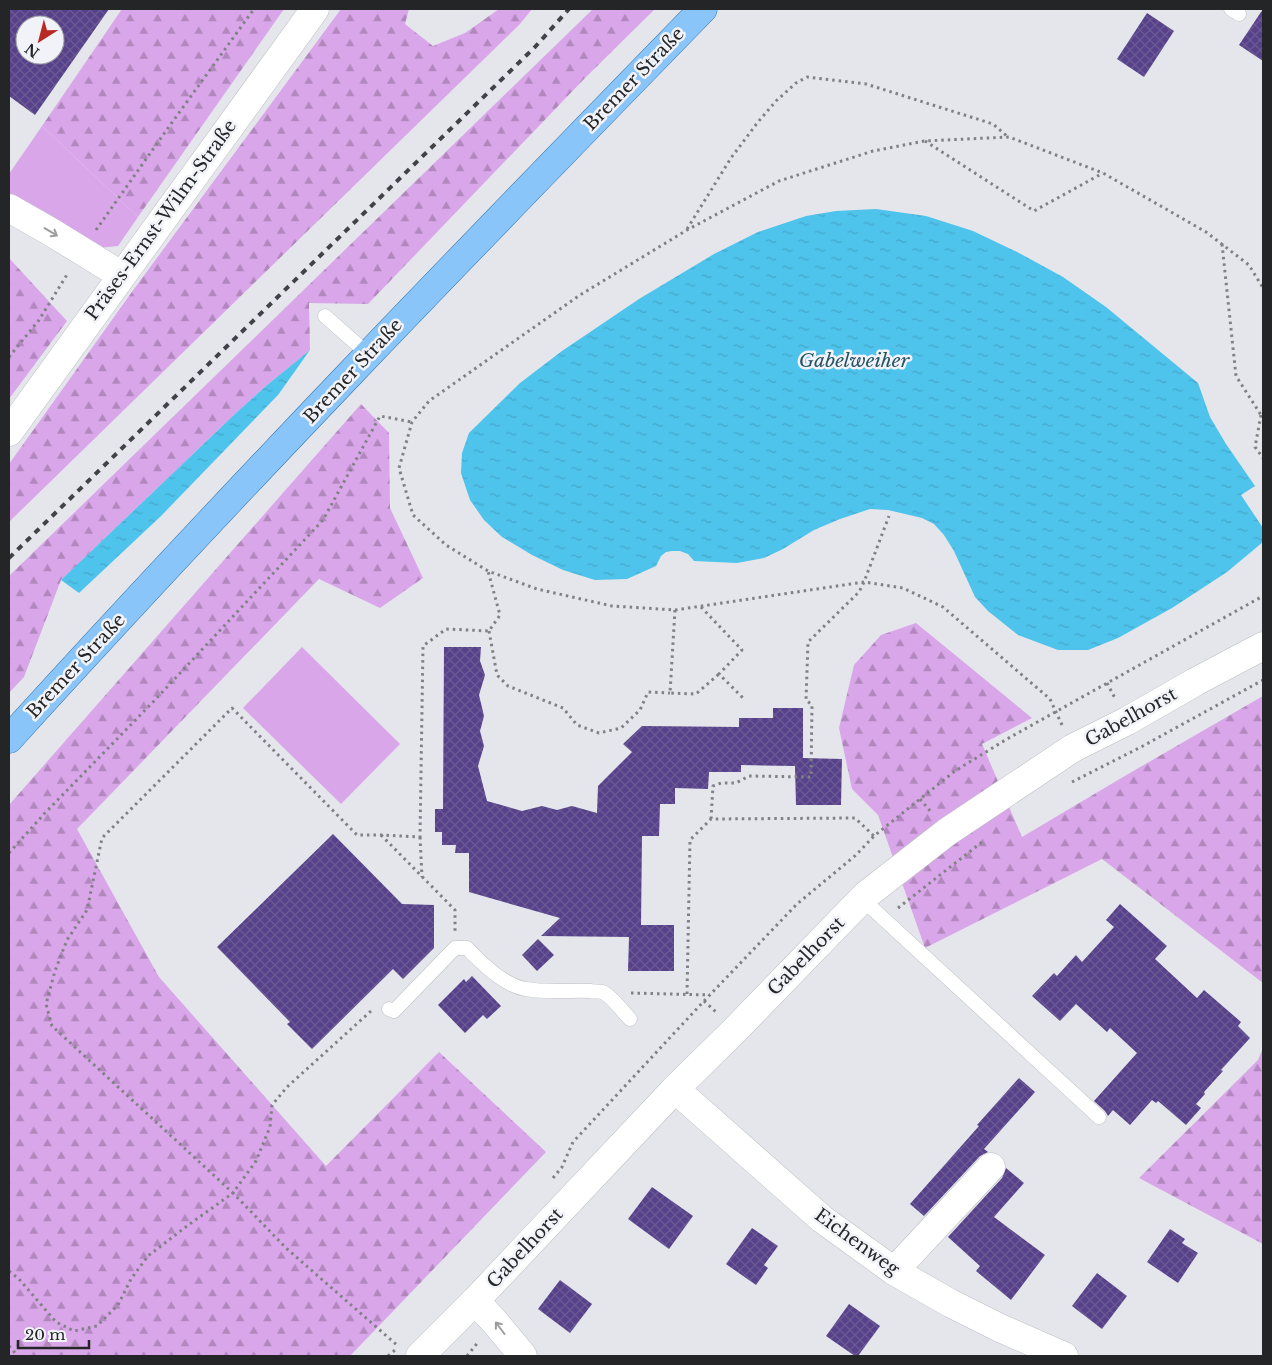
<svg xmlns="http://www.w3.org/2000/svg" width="1272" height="1365" viewBox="0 0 1272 1365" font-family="'Libre Baskerville',serif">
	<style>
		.green { fill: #daa6ea }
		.forest { fill: url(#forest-firs) }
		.water { fill: url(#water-ripples) }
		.building { fill: url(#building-cross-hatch); fill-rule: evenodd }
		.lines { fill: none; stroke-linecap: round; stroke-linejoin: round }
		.lane-casing { stroke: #bcbec2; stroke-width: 15 }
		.street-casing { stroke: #bcbec2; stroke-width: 29 }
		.primary-casing { stroke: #3374ac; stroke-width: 29 }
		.path { stroke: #808185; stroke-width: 3; stroke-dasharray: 2.5 4; stroke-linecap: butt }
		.lane { stroke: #fff; stroke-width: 14 }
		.street { stroke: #fff; stroke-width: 28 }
		.primary { stroke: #89c5f8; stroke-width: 28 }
		.rail { stroke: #414245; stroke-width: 4; stroke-dasharray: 6 6; stroke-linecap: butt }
		.oneway { stroke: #9c9d9e }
		.labels { text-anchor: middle; stroke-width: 5; stroke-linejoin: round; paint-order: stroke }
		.street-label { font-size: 18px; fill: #242527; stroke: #f2f3f8 }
		.water-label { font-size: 19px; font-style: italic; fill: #245465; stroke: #f2f3f8 }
	</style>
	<defs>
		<pattern id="forest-firs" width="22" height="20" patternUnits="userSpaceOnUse" patternTransform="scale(1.25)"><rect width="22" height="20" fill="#daa6ea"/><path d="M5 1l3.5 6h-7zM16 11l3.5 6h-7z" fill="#b187be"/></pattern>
		<pattern id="water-ripples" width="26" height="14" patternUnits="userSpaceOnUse" patternTransform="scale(1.25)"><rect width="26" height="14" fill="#4ec3eb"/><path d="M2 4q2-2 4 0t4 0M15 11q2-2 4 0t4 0" fill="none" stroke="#44a7ca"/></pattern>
		<pattern id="building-cross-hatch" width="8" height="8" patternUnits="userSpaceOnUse" patternTransform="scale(1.25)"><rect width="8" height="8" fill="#56418a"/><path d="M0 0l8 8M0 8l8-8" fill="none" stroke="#6b5a94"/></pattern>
	</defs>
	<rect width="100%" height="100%" fill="#e4e6eb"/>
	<g class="green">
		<path d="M42,126l96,91 -20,29 -20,2 -89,-46v-28z"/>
		<path d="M302,647l98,97 -59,60 -98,-96z"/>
	</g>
	<g class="forest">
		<path d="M122,9h162l-146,208 -96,-91z"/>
		<path d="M341,9h68l-4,15 28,22 32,-13 34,-24h33l-12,15 -511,498v-58l125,-175z"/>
		<path d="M593,9h62l-70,69 -217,226 -59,-1 1,47 -44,36 -29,26 -176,168 -37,97 -15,16v-117z"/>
		<path d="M9,258l58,63 -58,78z"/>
		<path d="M361,404l28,29 1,75 33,70 -43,30 -61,-29 -242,250 82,148 167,189 113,-114 107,100 -196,204h-341v-551z"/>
		<path d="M916,623l116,95 -50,26 40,93 101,-60 140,-81v287l-161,-124 -177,89 -47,-133 -26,-26 -13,-61 15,-63 27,-30z"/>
		<path d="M1263,1048v196l-124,-66 119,-118z"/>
	</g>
	<g class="water">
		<path d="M876,209l50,7 47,15 46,22 44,24 43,30 92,76 12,34 16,27 29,42 -14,9 22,33v14l-36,30 -55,36 -54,30 -30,12h-30l-40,-15 -30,-24 -13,-14 -21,-46 -10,-16 -10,-11 -12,-6 -34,-8 -18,-1 -30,10 -26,11 -31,19 -19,9 -27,5 -43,-2 -6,-7 -8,-3h-8l-6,1 -5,4 -5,10 -29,13 -32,1 -32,-10 -31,-15 -30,-18 -18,-17 -14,-20 -9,-27 1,-20 7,-20 51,-50 42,-32 77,-52 75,-45 44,-22 48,-16 30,-5z"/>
		<path d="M310,350l-32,45 -117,121 -82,77 -18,-13 176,-168 29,-26z"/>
	</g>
	<g class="building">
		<path d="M9,9h100l-74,106 -26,-19zM25,25h30v30h-30z"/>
		<path d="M1263,9v52l-24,-16z"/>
		<path d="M1147,13l27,18 -30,46 -27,-18z"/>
		<path d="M444,647h37l-1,14 5,14 -6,20 5,21 -4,15 4,15 -6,20 9,35 35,10 20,-5 15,4 15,-4 25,7 1,-27 34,-34 -9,-8 19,-18 97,1v-9h34v-10h30v50l39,1 -1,46h-45l-1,-39 -54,-1v7h-32l-1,17 -33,-1v16h-15l-1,32h-17l-1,89h33v46h-46l1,-34 -88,-1 19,-18 -91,-26v-39h-14l1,-8h-14v-13h-7v-23h8z"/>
		<path d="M333,834l69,70 32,1v43l-31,31 -10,-10 -81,80 -25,-25 3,-2 -73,-75z"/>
		<path d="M1120,904l47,42 -12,13 42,39 7,-8 37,32 -3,4 12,12 -29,32 2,1 -19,21 1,2 -9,10 5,4 -15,17 -28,-24 -2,2 -4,-3 -22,25 -17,-15 -5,6 -3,-5 -11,-10 43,-48 -27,-25 -3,4 -31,-28 -16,17 -28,-25 22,-23 3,3 19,-21 6,7 32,-35 -8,-7z"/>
		<path d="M538,939l16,16 -17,16 -15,-16z"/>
		<path d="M472,976l29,30 -14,13 -4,-4 -18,18 -27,-28 26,-26 2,3z"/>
		<path d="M1019,1078l16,14 -51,57 4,3 -8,4 -56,60 -14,-12 69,-78 -2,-1z"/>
		<path d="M1006,1168l18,15 -30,34 51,38 -34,45 -35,-29 4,-5 -32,-29 54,-59z"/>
		<path d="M652,1187l41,29 -24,33 -41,-30z"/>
		<path d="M752,1228l26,18 -14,19 4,3 -12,17 -30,-21z"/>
		<path d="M1170,1229l15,10 -3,4 16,10 -20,30 -31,-21z"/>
		<path d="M1097,1273l30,23 -25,33 -30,-23z"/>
		<path d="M560,1280l32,24 -22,29 -32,-24z"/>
		<path d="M849,1304l31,22 -22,30h-3l-29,-20z"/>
	</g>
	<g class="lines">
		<g class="lane-casing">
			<g id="lane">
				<path d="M1231,9l8,5"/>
				<path d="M325,316l43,38"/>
				<path d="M862,899l237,218"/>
				<path d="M389,1009l5,2 61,-63h12c14,15 38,38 59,41 21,4 43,1 65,2 3,1 8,0 11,1 9,3 21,20 28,27"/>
			</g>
		</g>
		<g class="street-casing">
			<g id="street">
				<path d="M9,208l42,24 70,43"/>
				<path d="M9,432l306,-423"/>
				<path d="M675,1089l147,130 72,52 56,32 50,25 64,28"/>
				<path d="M894,1271l97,-104"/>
				<path d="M475,1301l19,20 29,35"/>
				<path d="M420,1356l55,-55 200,-212 60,-59 131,-135 81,-63 126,-84 54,-27 68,-39 68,-36"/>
			</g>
		</g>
		<g class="primary-casing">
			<path id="primary" d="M9,739c226,-249 460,-490 694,-730"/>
		</g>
		<g class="path">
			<path d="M925,141l109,70 69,-38"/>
			<path d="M687,229l44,-71 27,-36 18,-21 20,-18 11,-6 59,7 127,40 15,13"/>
			<path d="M96,230l72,-102 86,-119"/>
			<path d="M1222,244l14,132 25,39 2,-2"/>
			<path d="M9,357l30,-37 29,-47"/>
			<path d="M1261,415l-6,32 8,11"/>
			<path d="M701,607l41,43 -23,24 26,26"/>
			<path d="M675,610l-5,83 26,1 23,-20"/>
			<path d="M489,631l8,44 11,11 55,22 14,17 22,8 22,-5 19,-18 8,-18 22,1"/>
			<path d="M1107,683l9,17"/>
			<path d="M1062,725l-12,-26 -107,-92 -40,-19 -39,-6 -189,28 -63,-4 -75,-17 -49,-18 -42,-26 -33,-30 -14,-47 13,-46 17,-21 151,-106 107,-65 92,-49 94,-30 51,-10 85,-4 94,36 103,59 43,33 14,23"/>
			<path d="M1072,782l69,-35 122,-67"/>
			<path d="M920,799l11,13"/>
			<path d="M711,819l2,-33 8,-3h15l13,-7 62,1 1,-72 -6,-5 2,-58 51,-50 5,-10 25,-66"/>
			<path d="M381,835l74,75v21"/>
			<path d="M420,837l2,40"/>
			<path d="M9,853l35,-39 109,-112 170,-182 57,-104 32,6"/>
			<path d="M898,908l84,-66"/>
			<path d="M631,993l79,2"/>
			<path d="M687,994l3,-154 21,-21 144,-1 19,18"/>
			<path d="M704,1001l12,11"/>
			<path d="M371,1011l-84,76 -15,18 -2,22 -14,34 -23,32 53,55 112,98"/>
			<path d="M553,1178l9,-11 11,-25 131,-141 93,-97 59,-49 18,-19 46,-37 35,-28 52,-32 256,-143"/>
			<path d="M9,1271l10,8 37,43 18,9 23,-5 21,-21 13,-26 17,-23 39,-30 46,-33 -181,-167 -6,-22 9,-33 12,-31 20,-30 15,-72 130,-130 125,127h24l39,2 3,-191 23,-17 43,2 11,-16 -12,-44"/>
			<path d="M9,1346l9,10"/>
			<path d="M388,1356l7,-6"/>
			<path d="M467,1356l12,-15"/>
		</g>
		<use href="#lane" class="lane"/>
		<use href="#street" class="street"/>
		<use href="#primary" class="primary"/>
		<path class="rail" d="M9,558l526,-511 34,-38"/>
	</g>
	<defs><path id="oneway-shaft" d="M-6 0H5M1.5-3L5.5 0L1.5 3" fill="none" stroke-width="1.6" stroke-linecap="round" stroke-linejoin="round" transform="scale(1.25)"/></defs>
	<g class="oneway">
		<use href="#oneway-shaft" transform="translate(51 232) rotate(31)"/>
		<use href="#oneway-shaft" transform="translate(500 1328) rotate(-127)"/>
	</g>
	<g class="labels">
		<g class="street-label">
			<text transform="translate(634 79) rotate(-46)" y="6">Bremer Straße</text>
			<text transform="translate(161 220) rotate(-54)" y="6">Präses-Ernst-Wilm-Straße</text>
			<text transform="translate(353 371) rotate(-47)" y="6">Bremer Straße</text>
			<text transform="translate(76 666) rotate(-47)" y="6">Bremer Straße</text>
			<text transform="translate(1131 717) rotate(-29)" y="6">Gabelhorst</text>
			<text transform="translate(806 956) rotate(-46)" y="6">Gabelhorst</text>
			<text transform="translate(857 1242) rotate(36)" y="6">Eichenweg</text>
			<text transform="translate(525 1248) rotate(-47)" y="6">Gabelhorst</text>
		</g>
		<g class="water-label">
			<text x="854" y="367">Gabelweiher</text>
		</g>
	</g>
	<rect width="1272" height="1365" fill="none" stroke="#242527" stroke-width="20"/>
	<g transform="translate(40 40) rotate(216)"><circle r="24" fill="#f2f3f8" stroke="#a0a1a4"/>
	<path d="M0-4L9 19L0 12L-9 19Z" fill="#b82924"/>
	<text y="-8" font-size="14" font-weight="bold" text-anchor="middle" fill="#242527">N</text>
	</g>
	<path d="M18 1340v8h71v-8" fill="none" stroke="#242527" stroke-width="2.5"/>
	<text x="25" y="1340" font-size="15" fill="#242527" stroke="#f2f3f8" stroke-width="4" paint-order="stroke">20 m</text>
</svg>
